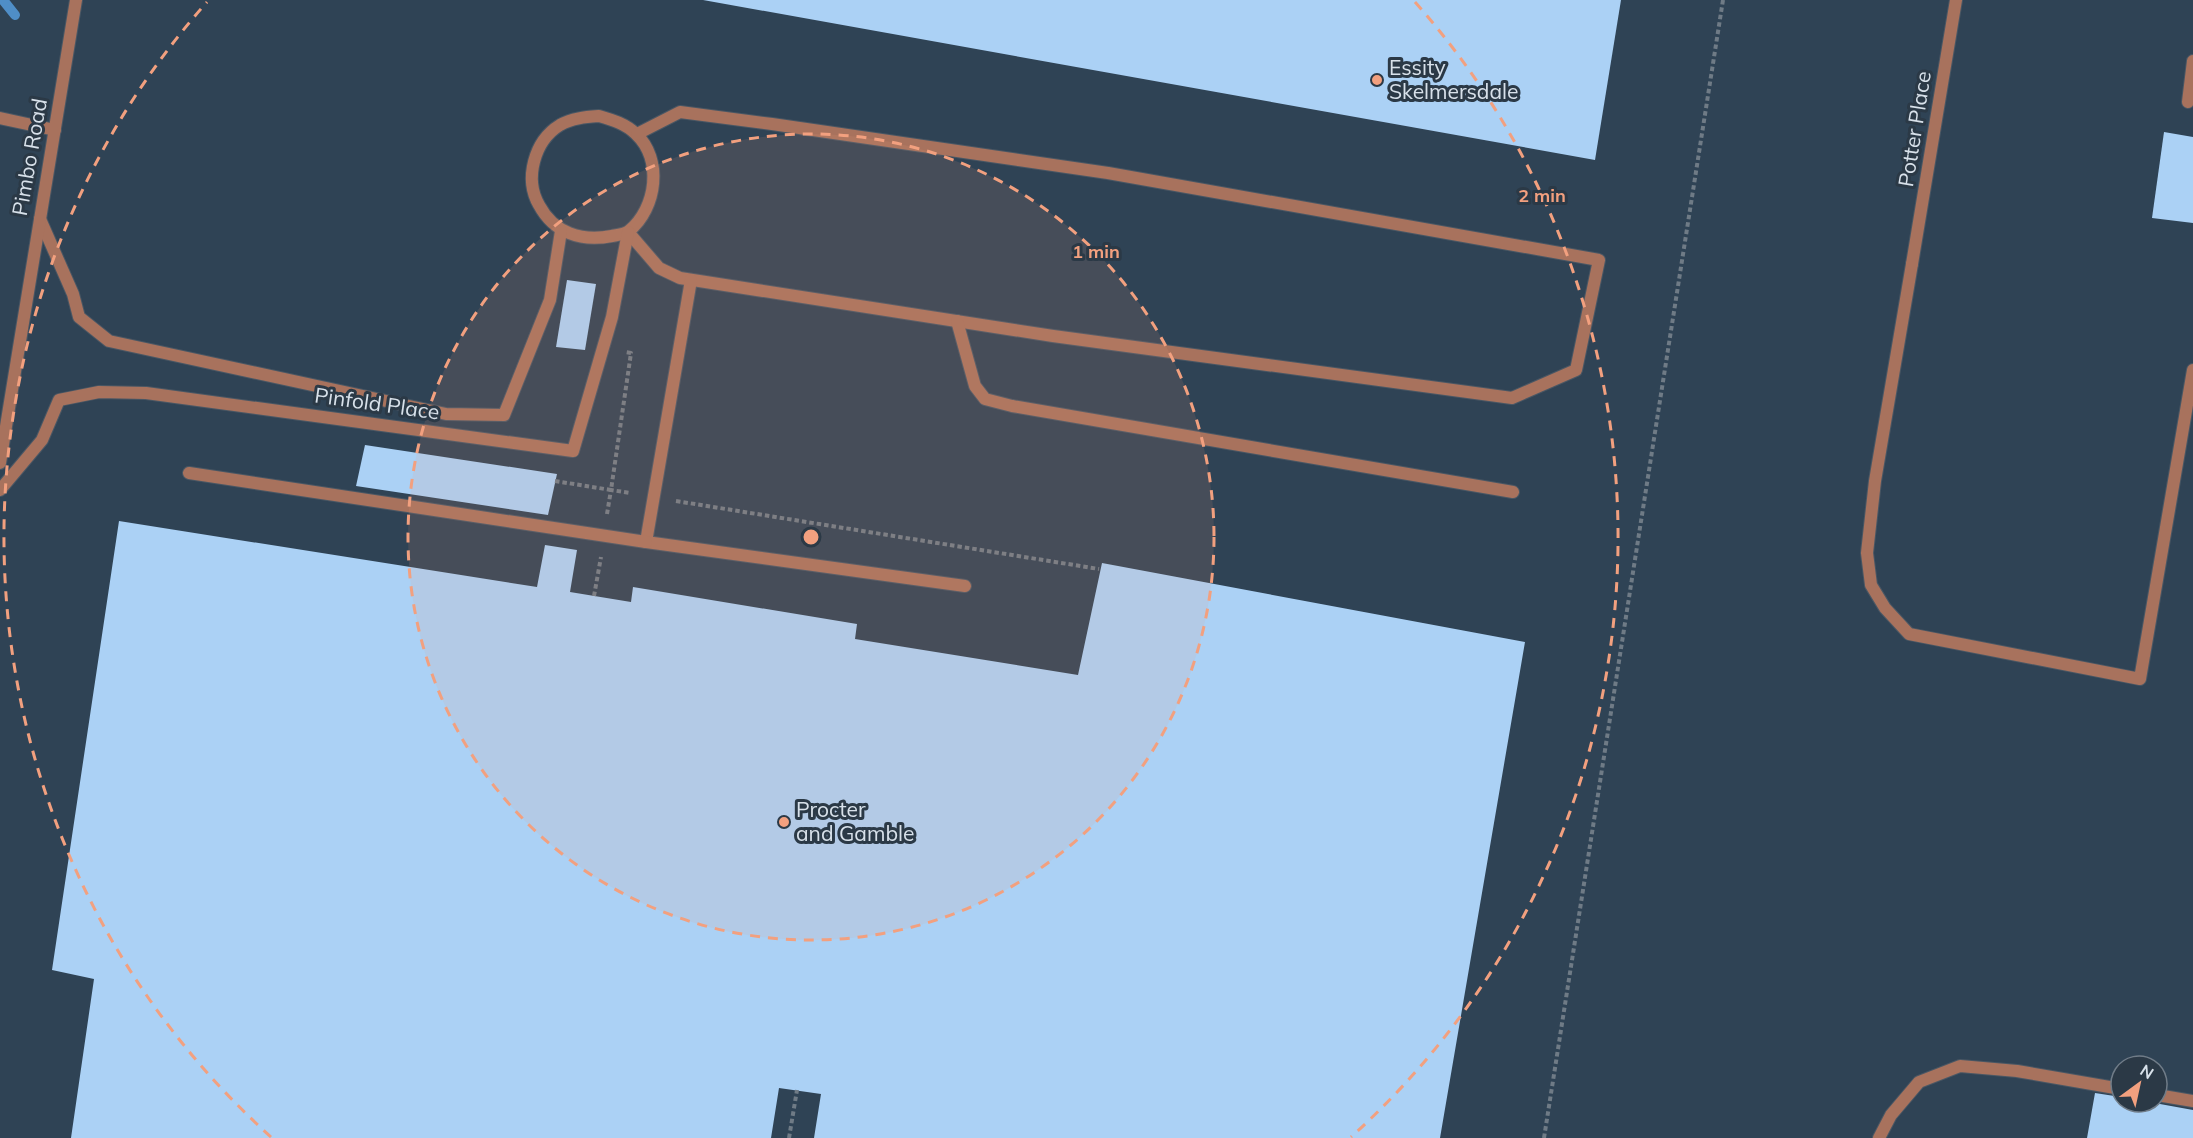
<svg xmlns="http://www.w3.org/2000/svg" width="2193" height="1138" viewBox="0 0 2193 1138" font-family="Mulish,sans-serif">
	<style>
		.built { fill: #2f4355; fill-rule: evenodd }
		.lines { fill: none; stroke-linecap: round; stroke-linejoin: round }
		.stream { stroke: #4f8ec7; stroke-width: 10 }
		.building { fill: #abd1f5 }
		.service-casing { stroke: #4a5764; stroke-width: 14 }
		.minor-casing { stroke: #4a5764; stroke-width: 14 }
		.tertiary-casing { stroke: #4a5764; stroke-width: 14 }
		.path { stroke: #6f7b86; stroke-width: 4; stroke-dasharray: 4.5 3; stroke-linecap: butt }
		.service { stroke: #a8725d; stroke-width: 12 }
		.minor { stroke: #a8725d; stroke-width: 12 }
		.tertiary { stroke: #a8725d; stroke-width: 12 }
		.ring { fill: none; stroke: #f2a07f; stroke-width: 3; stroke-dasharray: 10 8 }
		.poi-dot { fill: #f2a07f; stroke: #2b3946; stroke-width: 2 }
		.labels { text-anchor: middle; stroke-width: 6; stroke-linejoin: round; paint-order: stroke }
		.poi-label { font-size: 21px; fill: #d8e1ea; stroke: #2b3946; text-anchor: start }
		.street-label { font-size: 21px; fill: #d8e1ea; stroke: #2b3946 }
		.centre { fill: #f2a07f; stroke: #2b3946; stroke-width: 3 }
		.ring-label { font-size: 18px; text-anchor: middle; font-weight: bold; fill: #f2a07f; stroke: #2b3946; stroke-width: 6; stroke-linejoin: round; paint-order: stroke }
	</style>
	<rect width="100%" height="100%" fill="#2b3946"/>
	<path class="built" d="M0,0h2193v1138h-2193zM2121,1066h36v36h-36z"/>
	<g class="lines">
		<path class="stream" d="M3,0l12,15"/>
	</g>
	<g class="building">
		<path d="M703,0h918l-26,160z"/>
		<path d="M2164,132l29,5v86l-41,-5z"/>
		<path d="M567,280l29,4 -11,66 -29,-3z"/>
		<path d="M365,445l192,29 -9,41 -192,-29z"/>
		<path d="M119,521l418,66 8,-42 32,5 -7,42 61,10 2,-15 224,37 -2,15 223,36 24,-112 423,79 -85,496h-626l7,-44 -42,-6 -8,50h-700l23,-159 -42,-9z"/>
		<path d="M2095,1093l26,4v5h28l44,8v28h-106z"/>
	</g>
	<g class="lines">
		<g class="service-casing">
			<g id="service">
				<path d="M2188,102l5,-41"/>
				<path d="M599,116c14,4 27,8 37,18 27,25 21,74 -7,97 -4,3 -12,4 -17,5 -31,6 -58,-3 -73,-31 -15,-26 -5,-64 21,-80 12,-7 26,-8 39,-9z"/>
				<path d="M0,118l55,12"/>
				<path d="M40,219l33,75 6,23 30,24 337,73 58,1 46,-115 11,-69"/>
				<path d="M628,232l31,36 21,10 373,58 459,62 64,-28 23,-110 -491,-87 -336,-49 -92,-12 -43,22"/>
				<path d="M1912,264l-37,217 -8,72 4,32 14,23 24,26 231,45 53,-309"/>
				<path d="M691,280l-45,262 319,44"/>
				<path d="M957,321l18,65 10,13 27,7 501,86"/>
				<path d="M189,473l457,69"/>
				<path d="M0,490l42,-50 17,-40 40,-8 47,1 427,58 39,-134 16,-85"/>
				<path d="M2157,1095l36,6"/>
				<path d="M1879,1138l12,-23 28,-33 41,-16 57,5 104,18"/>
			</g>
		</g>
		<g class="minor-casing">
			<path id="minor" d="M1912,264l44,-264"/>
		</g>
		<g class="tertiary-casing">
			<path id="tertiary" d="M0,463l76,-463"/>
		</g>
		<g class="path">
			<path d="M555,481l56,9 20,-137 -6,-1"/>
			<path d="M676,501l423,68"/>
			<path d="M607,514l4,-24 19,3"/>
			<path d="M594,596l7,-39"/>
			<path d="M789,1138l8,-48"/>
			<path d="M1544,1138l179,-1138"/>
		</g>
		<use href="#service" class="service"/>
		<use href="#minor" class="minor"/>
		<use href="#tertiary" class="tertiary"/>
	</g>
	<circle cx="811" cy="537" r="403" fill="#f2a07f" fill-opacity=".12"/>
	<g class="ring">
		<circle cx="811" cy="537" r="403"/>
		<path d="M271 1137A807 807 0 0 1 207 2M1415 2A807 807 0 0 1 1351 1137"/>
	</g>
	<g class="poi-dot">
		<circle cx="1377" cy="80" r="6"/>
		<circle cx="784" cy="822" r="6"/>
	</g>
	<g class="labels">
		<g class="poi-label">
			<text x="1389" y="75">Essity<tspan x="1389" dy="24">Skelmersdale</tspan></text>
			<text x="796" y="817">Procter<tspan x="796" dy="24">and Gamble</tspan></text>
		</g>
		<g class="street-label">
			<text transform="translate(1915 129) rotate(-81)" y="7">Potter Place</text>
			<text transform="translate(30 157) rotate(-80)" y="7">Pimbo Road</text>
			<text transform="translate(377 404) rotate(8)" y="7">Pinfold Place</text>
		</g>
	</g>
	<circle cx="811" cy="537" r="9" class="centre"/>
	<g class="ring-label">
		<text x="1542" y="202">2 min</text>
		<text x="1096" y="258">1 min</text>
	</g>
	<g transform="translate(2139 1084) rotate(33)"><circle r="28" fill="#2b3946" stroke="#707c88" stroke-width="1.5"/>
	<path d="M0-4.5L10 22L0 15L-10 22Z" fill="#f2a07f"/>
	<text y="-9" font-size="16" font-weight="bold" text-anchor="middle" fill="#d8e1ea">N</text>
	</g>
</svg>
